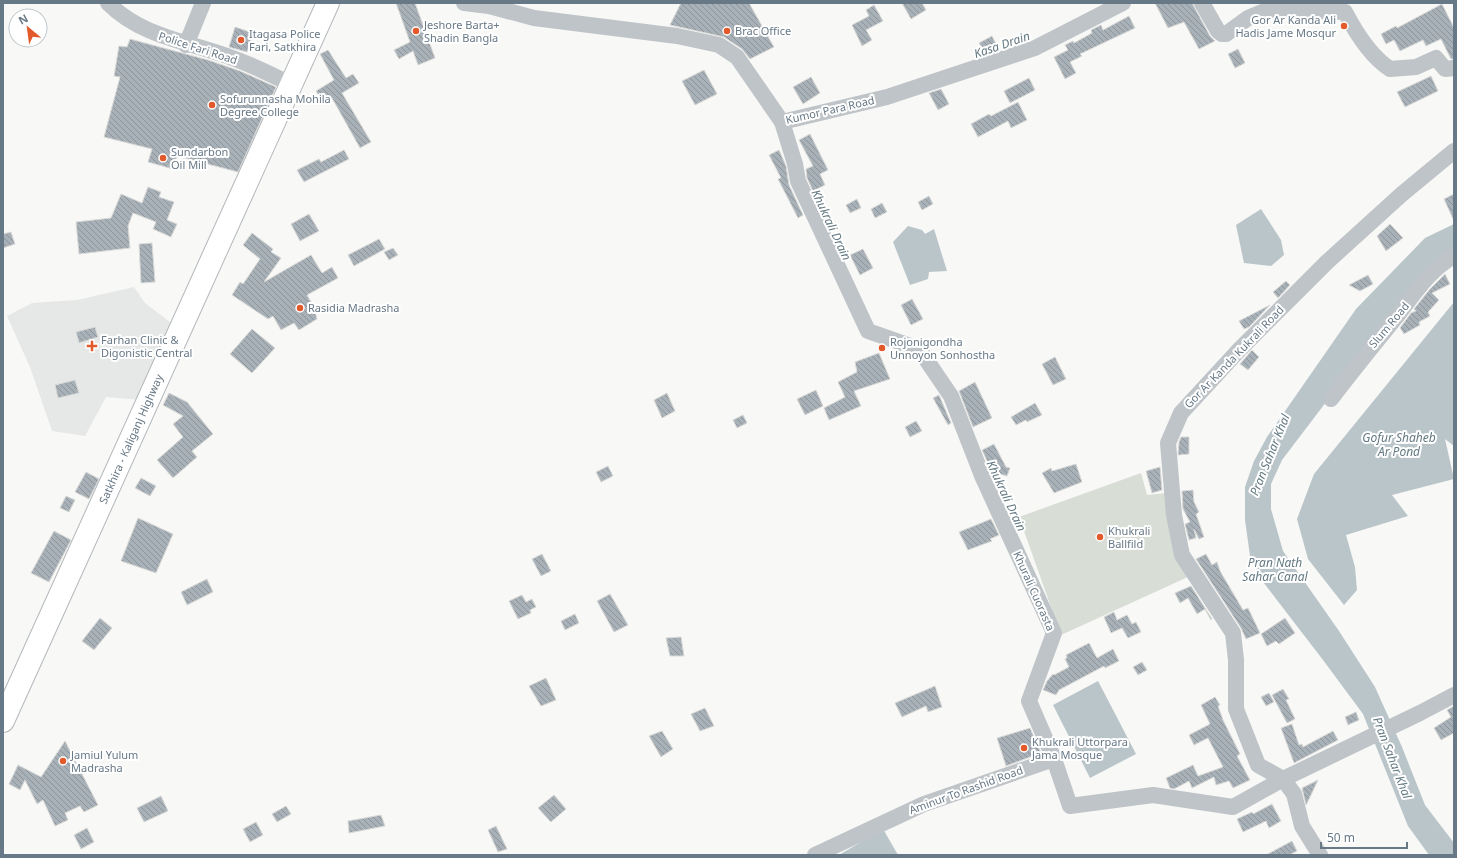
<svg xmlns="http://www.w3.org/2000/svg" width="1457" height="858" viewBox="0 0 1457 858" font-family="'Noto Sans',sans-serif">
	<style>
		.built { fill: #e6e7e7 }
		.pitch { fill: #d8ddd5 }
		.water { fill: #bac5ca }
		.building { fill: url(#building-back-hatch); stroke: #dadad8 }
		.lines { fill: none; stroke-linecap: round; stroke-linejoin: round }
		.highway-casing { stroke: #b2b7bb; stroke-width: 24 }
		.minor { stroke: #bfc4c8; stroke-width: 16 }
		.highway { stroke: #fff; stroke-width: 22 }
		.poi-dot { fill: #e25a2c; stroke: #fff; stroke-width: 1.5 }
		.labels { text-anchor: middle; stroke-width: 4; stroke-linejoin: round; paint-order: stroke }
		.poi-label { font-size: 11px; fill: #677886; stroke: #fff; text-anchor: start }
		.street-label { font-size: 11px; fill: #677886; stroke: #fff }
		.water-label { font-size: 12px; font-style: italic; fill: #637982; stroke: #fff }
	</style>
	<defs>
		<pattern id="building-back-hatch" width="6" height="6" patternUnits="userSpaceOnUse"><rect width="6" height="6" fill="#a8b1b7"/><path d="M-1 5l2 2M0 0l6 6M5-1l2 2" fill="none" stroke="#8d959a"/></pattern>
	</defs>
	<rect width="100%" height="100%" fill="#f8f8f6"/>
	<path class="built" d="M134,287l11,16 29,22 -34,75 -34,-3 -21,39 -33,-5 -22,-64 -23,-51 25,-13 45,-3z"/>
	<path class="pitch" d="M1141,473l6,22 20,-2 23,83 -129,59 -42,-118z"/>
	<g class="water">
		<path d="M1261,209l20,31 3,15 -13,11 -27,-3 -8,-38z"/>
		<path d="M1454,224v31l-74,76 -98,129 -11,24v25l12,42 56,80 36,56 27,60 23,58 29,38v12h-25l-21,-29 -45,-112 -40,-54 -63,-82 -10,-22 -5,-36v-33l9,-26 13,-24 89,-128 69,-71z"/>
		<path d="M908,226l14,4 3,4 9,-5 13,42 -18,1 -1,7 -18,6 -17,-43z"/>
		<path d="M1454,302v144l-9,-7 9,40 -62,16 16,21 -62,19 9,32 2,23 -13,15 -36,-46 -11,-40 17,-45z"/>
		<path d="M1098,681l38,73 -46,24 -37,-73z"/>
		<path d="M883,829l15,26h-59z"/>
	</g>
	<g class="building">
		<path d="M396,3h19l20,55 -17,7 -5,-14 -14,8 -5,-9 16,-8z"/>
		<path d="M681,3h68l25,44 -24,12 -8,-10 -18,-12 -54,-12z"/>
		<path d="M902,3h20l4,7 -15,9z"/>
		<path d="M1155,3h37l18,33 5,5 -16,8 -15,-27 -16,6z"/>
		<path d="M1442,4l12,24v31h-3l-10,-20 -15,7 -3,-6 -23,11 -6,-11 -8,4 -5,-10 15,-8 1,2z"/>
		<path d="M874,5l9,16 -17,9 6,10 -10,6 -10,-21 17,-9 -3,-6z"/>
		<path d="M1129,16l6,12 -55,26 2,2 -12,6 6,11 -11,6 -11,-22 14,-7 -3,-5 8,-4 1,2 18,-10 -1,-3 10,-5 2,5z"/>
		<path d="M235,27l18,6 -6,19 -18,-5z"/>
		<path d="M992,36l5,10 -12,7 -6,-10z"/>
		<path d="M130,39l78,21 32,11 36,16 -38,85 -61,-16 -4,13 -25,-7 4,-13 -48,-12 16,-60 -6,-1 5,-30 8,1z"/>
		<path d="M1238,49l7,14 -10,5 -7,-14z"/>
		<path d="M328,50l18,28 7,-4 6,9 -17,10 29,49 -11,6 -28,-50 -9,5 -7,-12 18,-11 -14,-26z"/>
		<path d="M704,70l13,24 -22,11 -13,-24z"/>
		<path d="M1431,76l7,15 -33,16 -8,-15z"/>
		<path d="M811,77l9,16 -17,11 -10,-17z"/>
		<path d="M1029,78l6,12 -25,13 -6,-12z"/>
		<path d="M941,89l8,15 -11,6 -9,-17z"/>
		<path d="M1018,102l9,18 -16,8 -3,-7 -30,16 -7,-13 18,-10 2,2z"/>
		<path d="M810,134l18,36 -8,4 5,11 -12,6 -6,-13 -1,-9 7,-3 -14,-26z"/>
		<path d="M344,150l5,9 -45,23 -7,-12 22,-11 2,3z"/>
		<path d="M779,150l7,16 3,19 14,30 -5,3 -20,-39 3,-1 -12,-23z"/>
		<path d="M148,187l13,5 -2,5 15,5 -7,18 10,4 -6,13 -18,-8 3,-7 -23,-9 -5,13 2,22 -51,6 -3,-32 35,-4 10,-24 21,9z"/>
		<path d="M1454,194v27l-10,-22z"/>
		<path d="M929,196l4,8 -11,6 -4,-8z"/>
		<path d="M857,199l4,9 -11,5 -4,-8z"/>
		<path d="M882,203l5,9 -12,6 -4,-9z"/>
		<path d="M309,214l10,17 -19,10 -9,-17z"/>
		<path d="M1390,224l13,14 -17,13 -9,-15z"/>
		<path d="M11,232l4,12 -12,4v-14z"/>
		<path d="M252,233l21,16 -2,3 10,6 -17,24 47,-27 11,18 10,-6 6,11 -31,17 7,12 3,12 -18,11 -5,-7 -13,7 -8,-14 -5,3 -36,-24 8,-13 3,2 17,-25 -17,-14z"/>
		<path d="M379,239l6,10 -31,17 -6,-11z"/>
		<path d="M152,243l3,39 -14,1 -2,-39z"/>
		<path d="M393,248l5,7 -9,5 -5,-8z"/>
		<path d="M863,249l10,19 -13,7 -10,-20z"/>
		<path d="M1445,274l5,10 -18,9 7,7 -11,12 2,4 -11,6 1,3 -16,9 -4,-6 11,-15 5,-2 -2,-2 16,-20z"/>
		<path d="M1368,275l5,9 -13,7 -11,-6z"/>
		<path d="M1286,281l4,4 -12,13 -5,-6z"/>
		<path d="M912,299l11,20 -12,6 -10,-20z"/>
		<path d="M1270,305l-21,22 -5,2 -5,-8z"/>
		<path d="M95,327l3,10 -19,6 -3,-11z"/>
		<path d="M252,329l23,19 -23,25 -22,-19z"/>
		<path d="M1252,350l7,7 -11,13 -8,-6z"/>
		<path d="M879,353l11,26 -36,12 7,15 -32,14 -5,-12 21,-11 -7,-15 19,-10 -2,-10z"/>
		<path d="M1055,357l11,22 -13,6 -11,-21z"/>
		<path d="M75,380l4,13 -21,5 -3,-13z"/>
		<path d="M975,382l17,36 -19,9 -14,-36z"/>
		<path d="M816,390l7,16 -18,9 -8,-16z"/>
		<path d="M169,393l18,9 26,32 -21,17 5,6 -24,21 -16,-18 26,-23 -10,-13 10,-8 -20,-11z"/>
		<path d="M667,393l8,18 -13,7 -8,-18z"/>
		<path d="M939,395l12,28 -3,2 -15,-27z"/>
		<path d="M1035,403l7,12 -15,7 -1,-2 -10,5 -5,-8z"/>
		<path d="M743,415l4,8 -10,5 -4,-8z"/>
		<path d="M916,421l6,10 -12,6 -5,-10z"/>
		<path d="M1181,437h8v17l-11,1 1,-13z"/>
		<path d="M994,444l12,23 4,1 -3,8 -7,-2 -6,2 -12,-26z"/>
		<path d="M1076,464l6,18 -28,11 -12,-20 9,-5 1,3z"/>
		<path d="M608,466l5,10 -12,6 -5,-10z"/>
		<path d="M1160,467l2,23 -10,3 -6,-22z"/>
		<path d="M86,472l13,7 -10,20 -14,-7z"/>
		<path d="M141,478l15,8 -6,10 -15,-8z"/>
		<path d="M1193,490l1,12 5,10 -3,2 8,23 -5,2 -5,-10 2,9 -7,2 -4,-16 5,-2 -7,-13 -1,-18z"/>
		<path d="M66,496l9,4 -6,12 -9,-4z"/>
		<path d="M138,518l35,16 -17,39 -35,-12z"/>
		<path d="M991,519l8,16 -9,4 2,2 -24,9 -9,-18z"/>
		<path d="M54,531l17,9 -22,42 -18,-9z"/>
		<path d="M542,554l9,17 -10,5 -9,-17z"/>
		<path d="M1206,554l6,11 5,-3 3,9 23,39 5,-2 12,25 -14,6 -5,-11 -45,-69z"/>
		<path d="M207,579l6,13 -26,13 -6,-13z"/>
		<path d="M1191,586l21,33 -1,1 -6,-11 -8,5 -9,-16 -8,5 -5,-10z"/>
		<path d="M610,594l18,31 -14,7 -17,-31z"/>
		<path d="M522,595l4,7 6,-3 4,8 -6,3 1,3 -13,6 -9,-18z"/>
		<path d="M1114,612l3,8 10,-5 5,9 4,-2 5,10 -13,6 -6,-10 -11,5 -7,-16z"/>
		<path d="M575,614l4,9 -14,7 -4,-9z"/>
		<path d="M100,618l12,10 -18,22 -12,-9z"/>
		<path d="M1285,618l10,15 -16,11 -3,-3 -9,5 -6,-12z"/>
		<path d="M681,637l3,19h-14l-4,-18z"/>
		<path d="M1089,643l8,15 16,-9 6,12 -14,7 -1,-2 -45,24 -3,5 -13,-5 4,-9 6,-7 1,1 15,-8 -4,-8 2,-1 -1,-3z"/>
		<path d="M1142,662l5,8 -9,5 -5,-8z"/>
		<path d="M546,678l10,22 -15,6 -12,-20z"/>
		<path d="M935,686l7,21 -14,5 -2,-6 -24,11 -7,-14z"/>
		<path d="M1283,689l6,10 -3,1 9,19 -8,4 -15,-28z"/>
		<path d="M1269,693l5,9 -8,4 -5,-9z"/>
		<path d="M1215,697l5,8 -2,1 5,14 17,34 -3,2 13,24 -17,8 -4,-7 -13,4 -2,-8 -22,11 -3,-7 -15,8 -4,-1 -4,-10 27,-13 5,11 25,-9 -15,-29 -14,7 -5,-10 21,-11 -9,-19z"/>
		<path d="M1454,706v27l-13,7 -7,-12 17,-11 -4,-7z"/>
		<path d="M705,708l9,18 -14,5 -9,-17z"/>
		<path d="M1356,712l3,8 -11,5 -3,-8z"/>
		<path d="M1292,724l7,21 3,-1 1,3 30,-16 5,9 -44,23 -13,-35z"/>
		<path d="M1030,728l11,25 -35,13 -9,-28z"/>
		<path d="M662,731l11,18 -12,8 -12,-21z"/>
		<path d="M65,741l33,64 -14,7 -4,-6 -15,7 3,7 -13,6 -12,-26 -6,4 -12,-24 -5,10 -11,-6 9,-19 23,12z"/>
		<path d="M1318,780l-8,17 -4,8 -4,-17z"/>
		<path d="M554,795l12,14 -15,13 -13,-14z"/>
		<path d="M161,796l7,15 -24,11 -7,-14z"/>
		<path d="M1272,804l9,17 -12,7 -3,-7 -23,11 -6,-13 15,-7 1,2z"/>
		<path d="M286,806l5,8 -14,8 -5,-8z"/>
		<path d="M381,815l4,11 -36,7 -1,-12z"/>
		<path d="M256,822l7,13 -13,7 -7,-13z"/>
		<path d="M496,826l11,23 -9,3 -10,-22z"/>
		<path d="M87,828l7,14 -13,7 -7,-14z"/>
		<path d="M1292,841l5,10 -8,4h-23z"/>
	</g>
	<g class="lines">
		<g class="highway-casing">
			<path id="highway" d="M3,721l325,-718"/>
		</g>
		<g class="minor">
			<path d="M108,3c33,33 77,38 119,53 23,8 44,18 65,29"/>
			<path d="M464,3l25,3 45,12 143,18 42,9 18,12 45,65 105,-25 148,-49 88,-45"/>
			<path d="M1202,3l16,28 4,3h4l22,-16 17,-7 19,-3 19,3 42,1c11,21 25,44 45,57l26,-2 20,-9 9,11 9,-1"/>
			<path d="M186,45l17,-42"/>
			<path d="M782,122l13,42 3,17 70,150 51,18 32,47 32,82 71,155 -25,68 25,58 16,47 83,-11 80,12 50,-28 11,15 8,32 18,29"/>
			<path d="M1454,151l-52,43 -75,68 -88,88 -58,63 -13,30 6,72 8,40 51,78 3,27v49l22,56 25,14 137,-66 34,-18"/>
			<path d="M1331,399c21,-28 44,-56 66,-83 17,-22 33,-47 57,-60"/>
			<path d="M815,855l109,-51 130,-45"/>
		</g>
		<use href="#highway" class="highway"/>
	</g>
	<g class="poi-dot">
		<circle cx="1344" cy="26" r="4"/>
		<circle cx="416" cy="31" r="4"/>
		<circle cx="727" cy="31" r="4"/>
		<circle cx="241" cy="40" r="4"/>
		<circle cx="212" cy="105" r="4"/>
		<circle cx="163" cy="158" r="4"/>
		<circle cx="300" cy="308" r="4"/>
		<path d="M90 340h4v4h4v4h-4v4h-4v-4h-4v-4h4z"/>
		<circle cx="882" cy="348" r="4"/>
		<circle cx="1100" cy="537" r="4"/>
		<circle cx="1024" cy="748" r="4"/>
		<circle cx="63" cy="761" r="4"/>
	</g>
	<g class="labels">
		<g class="poi-label">
			<text x="1336" y="24" text-anchor="end">Gor Ar Kanda Ali<tspan x="1336" dy="13">Hadis Jame Mosqur</tspan></text>
			<text x="424" y="29">Jeshore Barta+<tspan x="424" dy="13">Shadin Bangla</tspan></text>
			<text x="735" y="35">Brac Office</text>
			<text x="249" y="38">Itagasa Police<tspan x="249" dy="13">Fari, Satkhira</tspan></text>
			<text x="220" y="103">Sofurunnasha Mohila<tspan x="220" dy="13">Degree College</tspan></text>
			<text x="171" y="156">Sundarbon<tspan x="171" dy="13">Oil Mill</tspan></text>
			<text x="308" y="312">Rasidia Madrasha</text>
			<text x="101" y="344">Farhan Clinic &amp;<tspan x="101" dy="13">Digonistic Central</tspan></text>
			<text x="890" y="346">Rojonigondha<tspan x="890" dy="13">Unnoyon Sonhostha</tspan></text>
			<text x="1108" y="535">Khukrali<tspan x="1108" dy="13">Ballfild</tspan></text>
			<text x="1032" y="746">Khukrali Uttorpara<tspan x="1032" dy="13">Jama Mosque</tspan></text>
			<text x="71" y="759">Jamiul Yulum<tspan x="71" dy="13">Madrasha</tspan></text>
		</g>
		<g class="street-label">
			<text transform="translate(198 48) rotate(18)" y="4">Police Fari Road</text>
			<text transform="translate(830 110) rotate(-13)" y="4">Kumor Para Road</text>
			<text transform="translate(1389 325) rotate(-50)" y="4">Slum Road</text>
			<text transform="translate(1234 357) rotate(-46)" y="4">Gor Ar Kanda Kukrali Road</text>
			<text transform="translate(131 439) rotate(-66)" y="4">Satkhira - Kaliganj Highway</text>
			<text transform="translate(1034 591) rotate(66)" y="4">Khurali Cuorasta</text>
			<text transform="translate(966 790) rotate(-20)" y="4">Aminur To Rashid Road</text>
		</g>
		<g class="water-label">
			<text transform="translate(1002 45) rotate(-19)" y="4">Kasa Drain</text>
			<text transform="translate(831 225) rotate(65)" y="4">Khukrali Drain</text>
			<text x="1399" y="442">Gofur Shaheb<tspan x="1399" dy="14">Ar Pond</tspan></text>
			<text transform="translate(1270 455) rotate(-68)" y="4">Pran Sahar Khal</text>
			<text transform="translate(1006 496) rotate(65)" y="4">Khukrali Drain</text>
			<text x="1275" y="567">Pran Nath<tspan x="1275" dy="14">Sahar Canal</tspan></text>
			<text transform="translate(1392 758) rotate(69)" y="4">Pran Sahar Khal</text>
		</g>
	</g>
	<rect width="1457" height="858" fill="none" stroke="#677886" stroke-width="8"/>
	<g transform="translate(28 28) rotate(331)"><circle r="19" fill="#ffffff" stroke="#c2c9cf"/>
	<path d="M0-3L7 15L0 10L-7 15Z" fill="#e25a2c"/>
	<text y="-6" font-size="11" font-weight="bold" text-anchor="middle" fill="#677886">N</text>
	</g>
	<path d="M1321 842v6h86v-6" fill="none" stroke="#677886" stroke-width="2"/>
	<text x="1327" y="842" font-size="12" fill="#677886" stroke="#ffffff" stroke-width="3" paint-order="stroke">50 m</text>
</svg>
